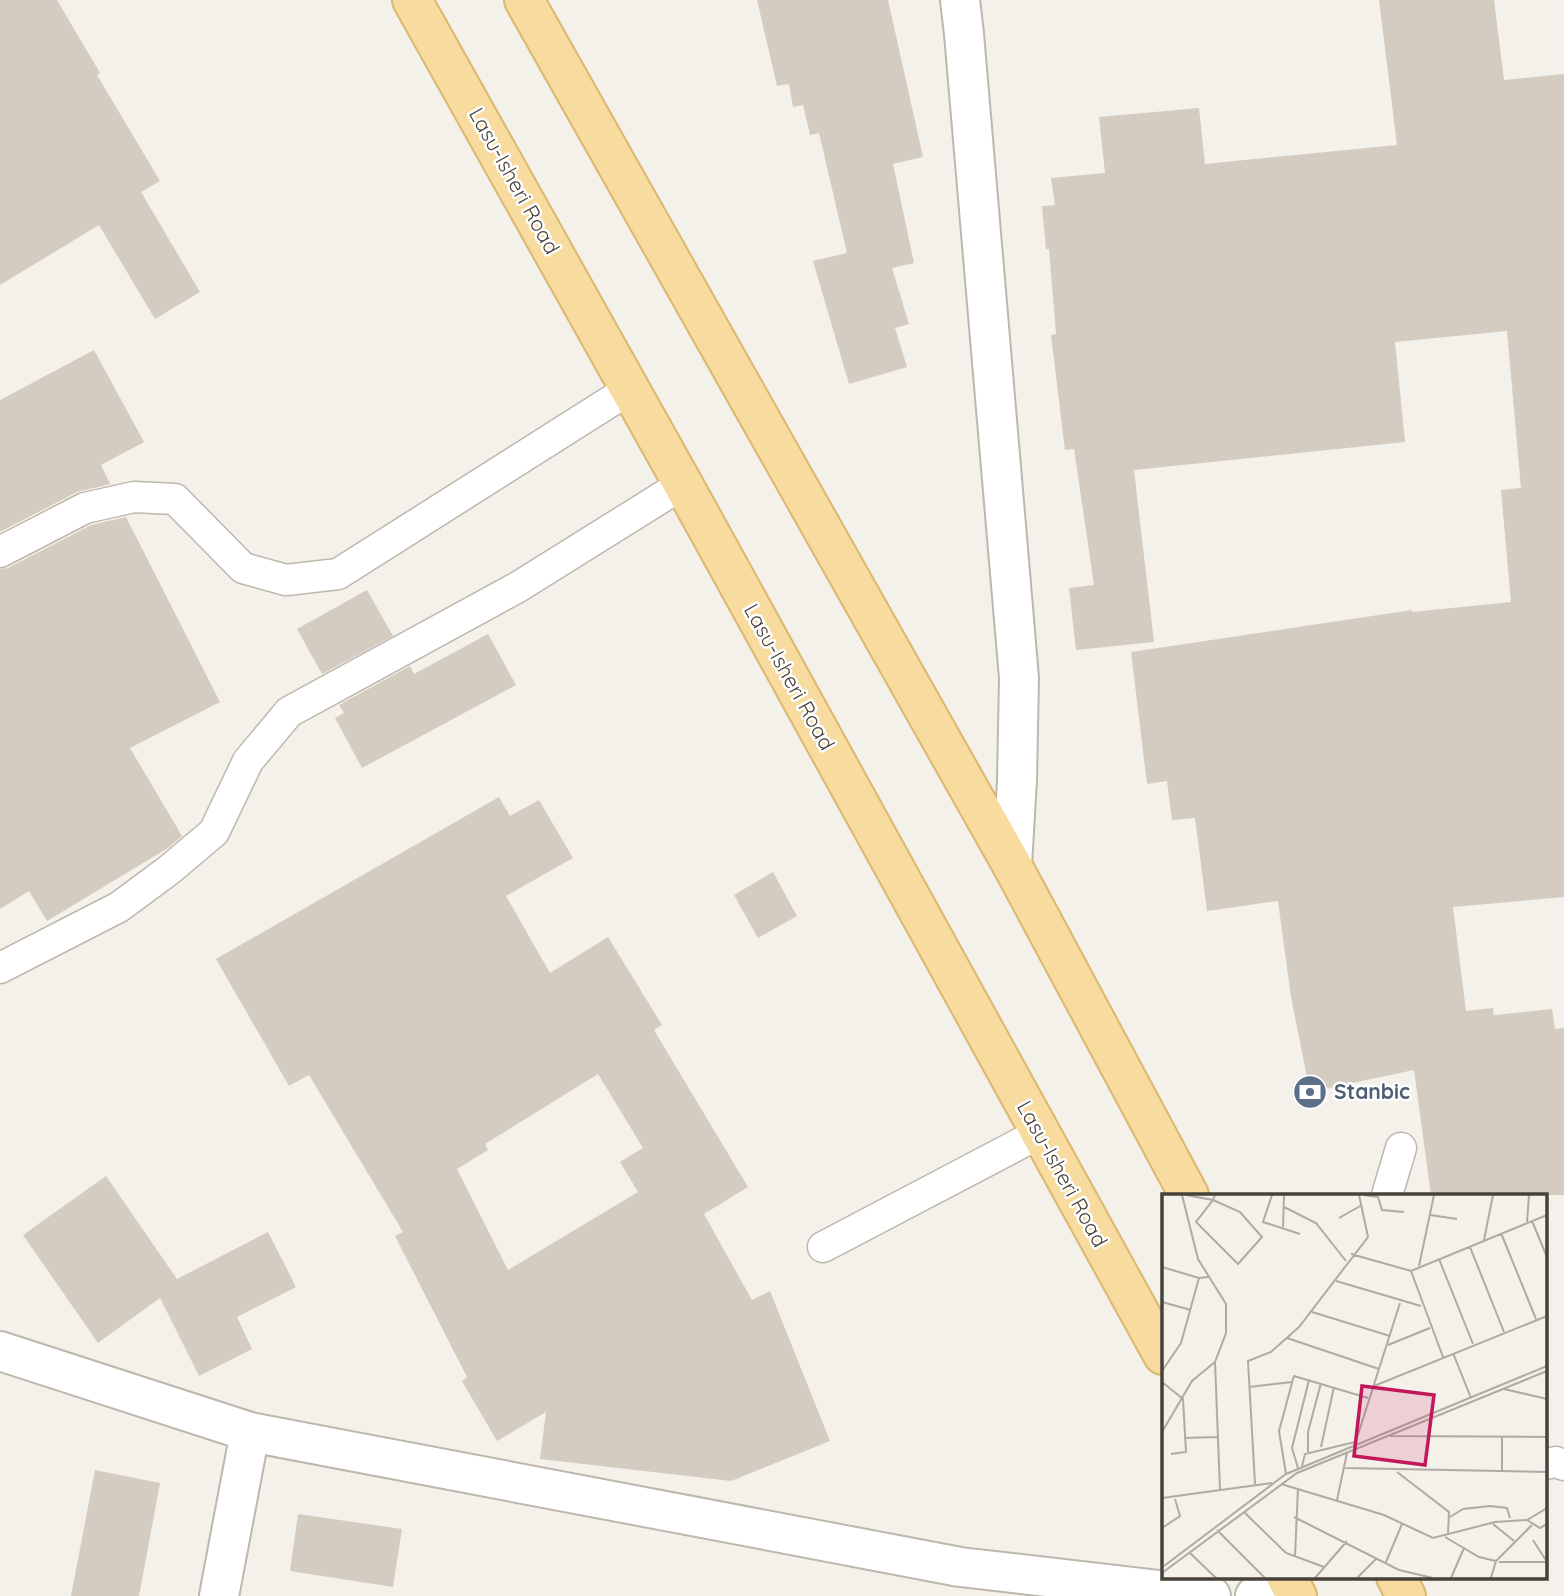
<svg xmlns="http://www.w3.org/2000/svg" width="1564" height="1596" viewBox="0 0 1564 1596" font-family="Quicksand,sans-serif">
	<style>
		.building { fill: #d4ccc0; fill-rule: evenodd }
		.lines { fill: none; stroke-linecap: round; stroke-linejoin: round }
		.service-casing { stroke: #beb7ad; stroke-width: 33 }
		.minor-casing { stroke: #beb7ad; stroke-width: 42 }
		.primary-casing { stroke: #dbb770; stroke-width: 42 }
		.service { stroke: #fff; stroke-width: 30 }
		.minor { stroke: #fff; stroke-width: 38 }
		.primary { stroke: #f7db9f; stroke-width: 38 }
		.labels { text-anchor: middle; stroke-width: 5; stroke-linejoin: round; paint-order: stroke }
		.street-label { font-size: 21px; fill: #474138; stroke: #fff }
		.service-label { font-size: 21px; font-weight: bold; fill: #4e5e75; stroke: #fff; text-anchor: start }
		.inset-road { fill: none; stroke: #afaaa3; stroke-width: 2 }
		.view { fill: #c2185b; fill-opacity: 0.15; stroke: #c2185b; stroke-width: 3.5 }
		.inset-edge { fill: none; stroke: #474138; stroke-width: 3.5 }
	</style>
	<rect width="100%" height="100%" fill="#f4f0ea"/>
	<g class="building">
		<path d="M0,0h57l43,73 -3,2 63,106 -19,11 59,100 -45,27 -56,-94 -99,60z"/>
		<path d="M757,0h131l35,157 -30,7 21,99 -22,5 17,56 -14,4 12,39 -58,17 -36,-123 34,-8 -28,-120 -9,2 -7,-30 -10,2 -4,-23 -12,2z"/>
		<path d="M1379,0h115l10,80 60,-6v823l-111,10 13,104 27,-3 1,7 58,-6 3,20 9,-1v167h-133l-17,-125 -104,22 -19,-95 -13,-96 -71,10 -12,-93 -23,2 -5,-39 -20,3 -16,-132 281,-42v2l99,-10 -10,-112 20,-2 -14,-157 -112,11 10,100 -271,28 20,172 -78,8 -7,-62 25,-3 -20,-136 -9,1 -14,-115 5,-1 -7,-85h-3l-4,-43 13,-1 -4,-27 54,-5 -6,-56 100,-9 6,56 192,-19z"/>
		<path d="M94,350l50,92 -43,23 9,19 -33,8 -77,40v-132z"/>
		<path d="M126,517l94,185 -90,46 52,88 -14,12 -121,73 -18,-30 -29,18v-340l8,-1 83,-43z"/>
		<path d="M367,590l26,46 -71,38 -25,-45z"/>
		<path d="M488,634l28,51 -154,83 -27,-50 9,-5 -5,-8 71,-39 4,8z"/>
		<path d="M499,797l11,19 29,-16 34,58 -67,38 44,77 58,-36 54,88 -8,5 94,157 -44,27 48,86 18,-9 60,150 -99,40 -191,-22 6,-47 -49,29 -35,-60 5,-4 -72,-141 8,-4 -94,-157 -20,11 -73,-127zM598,1074l45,74 -23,14 18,30 -130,78 -51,-101 31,-19 -3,-6z"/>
		<path d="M773,872l24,44 -39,22 -24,-43z"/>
		<path d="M106,1176l71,103 91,-47 28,55 -59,30 15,32 -53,27 -39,-78 -62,45 -75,-108z"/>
		<path d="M95,1470l65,13 -21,113h-68z"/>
		<path d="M298,1514l104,15 -9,58 -103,-16z"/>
	</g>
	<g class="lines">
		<g class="service-casing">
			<g id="service">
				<path d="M0,552l85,-44 49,-11 41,2 68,69 43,12 52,-6 292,-185"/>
				<path d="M0,968l119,-61 50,-37 45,-38 34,-71 41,-49 229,-125 165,-103"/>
				<path d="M1387,1195l14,-47"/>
				<path d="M823,1247l217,-114"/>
				<path d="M1545,1464l11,-2 8,3"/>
			</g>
		</g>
		<g class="minor-casing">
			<g id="minor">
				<path d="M960,0l4,34 55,644 -2,102 -5,85"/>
				<path d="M0,1351l250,81 710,135 251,29"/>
				<path d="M219,1596l31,-164"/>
				<path d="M1255,1596l38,-7"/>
			</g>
		</g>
		<g class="primary-casing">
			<g id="primary">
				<path d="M412,0l271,484 480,871"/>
				<path d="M524,0l488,865 177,330"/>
				<path d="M1286,1577l11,19"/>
				<path d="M1396,1577l10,19"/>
			</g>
		</g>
		<use href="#service" class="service"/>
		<use href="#minor" class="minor"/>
		<use href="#primary" class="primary"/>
	</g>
	<defs>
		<g id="bank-disc" transform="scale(1.75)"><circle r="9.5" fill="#5c6f8a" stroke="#fff"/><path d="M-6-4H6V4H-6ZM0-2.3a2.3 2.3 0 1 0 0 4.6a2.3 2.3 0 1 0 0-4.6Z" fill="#fff"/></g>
	</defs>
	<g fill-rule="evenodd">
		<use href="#bank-disc" x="1310" y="1092"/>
	</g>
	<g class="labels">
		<g class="street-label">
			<text transform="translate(514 181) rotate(61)" y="7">Lasu-Isheri Road</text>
			<text transform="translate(789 677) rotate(61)" y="7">Lasu-Isheri Road</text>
			<text transform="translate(1062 1174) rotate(61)" y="7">Lasu-Isheri Road</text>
		</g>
		<g class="service-label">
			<text x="1334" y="1099">Stanbic</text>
		</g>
	</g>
	<g transform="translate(1162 1194)">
		<rect width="385" height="385" fill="#f4f0ea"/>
		<path class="inset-road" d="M24,1l27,5 2,-5M110,1l-9,27 37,12M202,1l14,2 4,13 22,2M51,6l27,12 22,25 -24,27 -42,-42zM122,13l32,16 30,38M268,21l27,4M177,24l23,-13M370,27l15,36M365,28l2,-27M121,33l1,-32M339,39l35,86M322,46l9,-45M308,53l34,85M189,60l60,17 136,-56M277,65l34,85M257,72l15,-71M0,73l37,11 9,-1M249,77l32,86M174,87l85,25M0,108l29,8M150,118l78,24M125,144l92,31M226,151l42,-17M291,159l18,45M53,168l5,128M0,177l19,-28 18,-65M0,188l21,17 3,53 -15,2M212,192l173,-70M87,193l43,-5 2,-6 74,22M342,195l43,10M0,238l30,-51 23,-19 11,-29v-29l-28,-45 -16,-64M228,242l157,1M340,243v34M22,244l33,-1M193,250l45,-141M159,253l13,-60M146,258v-20l13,-49M140,272l3,-12 50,-12M136,274l-6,-20 17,-68M183,274l202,4M235,278l52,40 -1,21M124,280l-7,-43 13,-48M93,290l-7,-123 23,-9 28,-25 69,-90 -9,-42M119,290l103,31 49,23 62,-16 32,-2 20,-12M0,304l110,-15M175,306l10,-47M82,318l42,41 38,14M132,323l105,53 34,8M288,323l13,-8 27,-3 17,2 3,10M365,326l13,8 7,-4M331,330l21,17M0,334l18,-12 -5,-17M55,336l48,48M283,343l34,20 17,4M371,346l14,22M27,358l27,26M133,362l3,-68M224,368l16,-38M337,368h48M2,372l122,-92 261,-108M0,379l135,-100 250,-102M153,384l32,-37M195,384l20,-20M289,384l13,-30M329,384l5,-17 36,-36"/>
		<path class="view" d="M200,192l72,9 -9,70 -71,-9z"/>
		<rect width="385" height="385" class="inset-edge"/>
	</g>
</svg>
